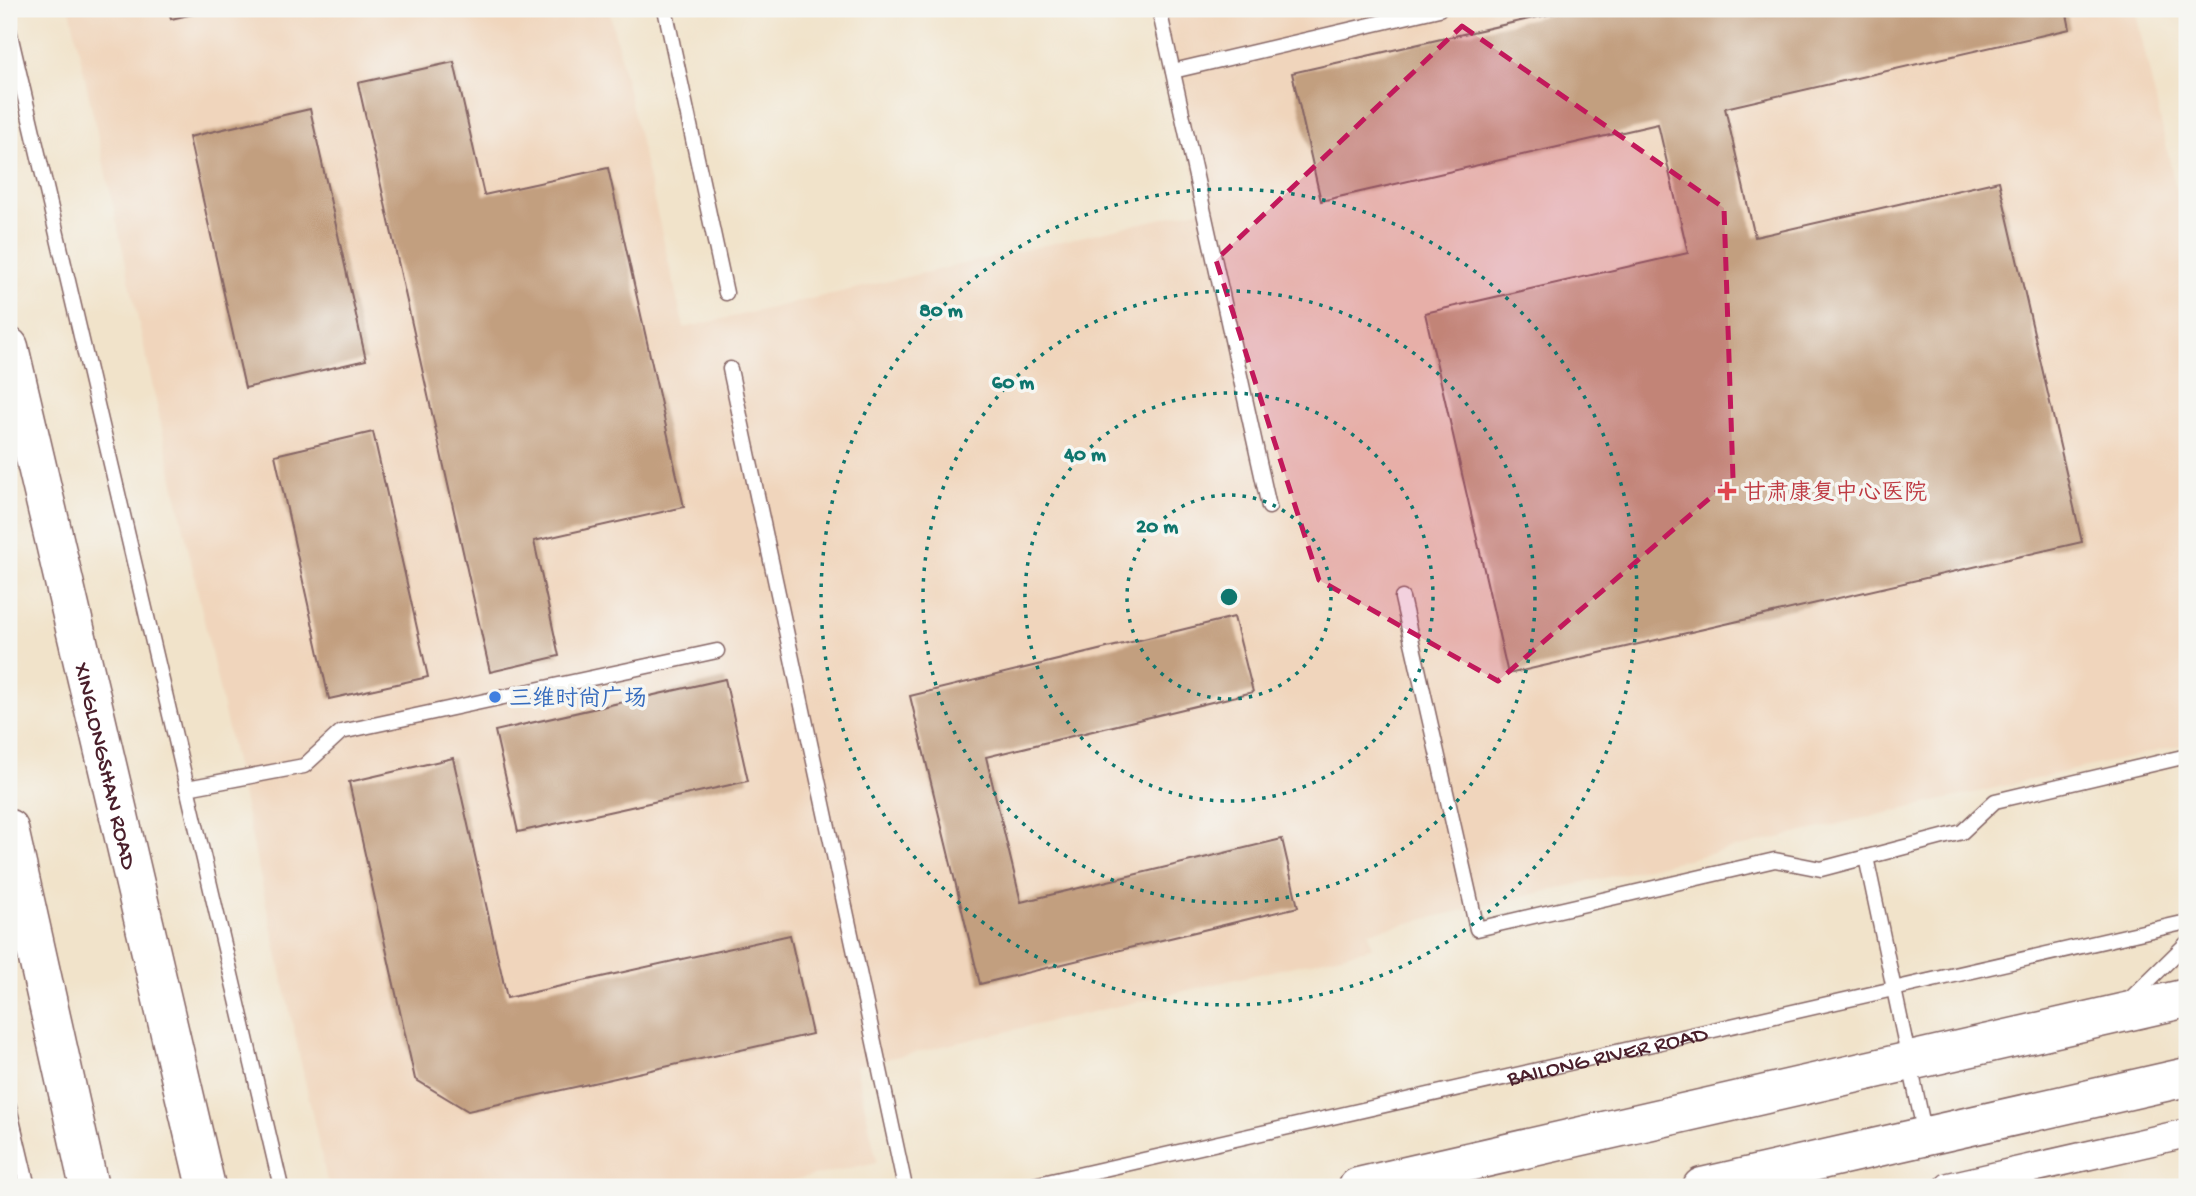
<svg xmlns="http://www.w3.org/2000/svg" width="2196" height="1196" viewBox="0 0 2196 1196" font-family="'Gochi Hand','LXGW WenKai TC',sans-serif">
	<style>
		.built { fill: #f0d5bc }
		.building { fill: #c29f7f }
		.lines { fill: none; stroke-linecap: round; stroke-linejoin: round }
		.lane-casing { stroke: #846463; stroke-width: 17 }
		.street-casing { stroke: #846463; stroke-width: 31 }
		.secondary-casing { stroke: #846463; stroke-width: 41 }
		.lane { stroke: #fff; stroke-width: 14 }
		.street { stroke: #fff; stroke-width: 28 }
		.secondary { stroke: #fff; stroke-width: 38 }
		.marked { fill: #c2185b; fill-opacity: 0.2; stroke: #c2185b; stroke-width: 5; stroke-dasharray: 14 9; stroke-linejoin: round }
		.ring { fill: none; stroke: #0f766e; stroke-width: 3.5; stroke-dasharray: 3.5 7 }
		.health-dot { fill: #e0444e; stroke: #f6f6f2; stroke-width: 2.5 }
		.shop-dot { fill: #3f7fe0; stroke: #f6f6f2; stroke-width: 2.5 }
		.labels { text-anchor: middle; stroke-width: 7; stroke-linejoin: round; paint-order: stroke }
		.health-label { font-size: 23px; fill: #be3a42; stroke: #f6f6f2; text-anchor: start }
		.shop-label { font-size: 23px; fill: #366cbe; stroke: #f6f6f2; text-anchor: start }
		.street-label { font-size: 23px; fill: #4a1f2b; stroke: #f6f6f2 }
		.centre { fill: #0f766e; stroke: #f6f6f2; stroke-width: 3.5 }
		.ring-label { font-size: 21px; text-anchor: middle; font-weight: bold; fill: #0f766e; stroke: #f6f6f2; stroke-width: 7; stroke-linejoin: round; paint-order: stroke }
	</style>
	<rect width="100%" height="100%" fill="#f6f6f2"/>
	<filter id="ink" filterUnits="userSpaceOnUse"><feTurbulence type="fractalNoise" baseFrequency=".0143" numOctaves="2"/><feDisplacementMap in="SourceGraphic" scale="14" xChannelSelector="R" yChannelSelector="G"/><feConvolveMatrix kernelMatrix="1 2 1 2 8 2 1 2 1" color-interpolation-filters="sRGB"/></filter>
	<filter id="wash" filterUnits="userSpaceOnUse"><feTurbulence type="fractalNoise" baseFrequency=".00686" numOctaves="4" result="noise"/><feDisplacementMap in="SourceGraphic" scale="28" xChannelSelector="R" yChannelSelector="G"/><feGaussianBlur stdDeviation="1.57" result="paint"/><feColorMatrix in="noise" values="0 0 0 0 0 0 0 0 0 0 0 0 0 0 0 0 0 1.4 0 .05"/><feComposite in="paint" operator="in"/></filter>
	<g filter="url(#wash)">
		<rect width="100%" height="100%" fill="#f1e3ca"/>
		<path class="built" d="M70,9h539l75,319 518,-119 -45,-200h978l52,228v507l-818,188 3,16 -516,118 21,96 -114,25h-427l-9,-6z"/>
		<g id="blocks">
			<g class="building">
				<path d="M169,9h42v1l-40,9z"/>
				<path d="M1573,9h493l4,20 -345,79 30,129 244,-56 83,361 -574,132 -83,-361 263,-60 -30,-129 -337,77 -29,-128z"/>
				<path d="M454,62l30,133 124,-27 76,339 -150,34 25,115 -69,16 -132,-589z"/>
				<path d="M310,109l56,251 -121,28 -56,-251z"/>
				<path d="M373,432l55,245 -99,22 -54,-244z"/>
				<path d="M1234,617l19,75 -267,65 35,145 261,-63 16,68 -318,77 -70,-288z"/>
				<path d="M725,679l23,102 -230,51 -23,-101z"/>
				<path d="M453,758l54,240 283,-63 22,99 -344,77 -53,-32 -66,-297z"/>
			</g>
		</g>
	</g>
	<g filter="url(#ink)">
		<use href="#blocks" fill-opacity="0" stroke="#846463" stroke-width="2"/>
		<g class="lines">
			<g class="lane-casing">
				<g id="lane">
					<path d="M665,9l61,284"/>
					<path d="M1159,9l110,498"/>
					<path d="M9,30l272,1157"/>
					<path d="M1173,71l266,-62"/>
					<path d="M730,369l175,818"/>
					<path d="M1402,598l75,331 298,-69 46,9 141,-37 33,-31 192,-45"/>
					<path d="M187,788l117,-22 37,-34 376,-81"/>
					<path d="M1866,857l59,278"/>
					<path d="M2128,1001l59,-58"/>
					<path d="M9,1107l19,80"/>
					<path id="s1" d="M1025,1187l1162,-265"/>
				</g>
			</g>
			<g class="street-casing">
				<path id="street" d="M1949,1187l238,-54"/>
			</g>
			<g class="secondary-casing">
				<g id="secondary">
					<path id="s2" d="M9,347l197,840"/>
					<path d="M9,829l80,358"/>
					<path d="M1358,1187l829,-189"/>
					<path d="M1702,1187l485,-110"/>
				</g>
			</g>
			<use href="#lane" class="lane"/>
			<use href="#street" class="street"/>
			<use href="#secondary" class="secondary"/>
		</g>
	</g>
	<path class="marked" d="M1462,26l262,182 9,270 -235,203 -179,-101 -103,-320z"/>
	<g class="ring">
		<circle cx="1229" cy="597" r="102"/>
		<circle cx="1229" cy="597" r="204"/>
		<circle cx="1229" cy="597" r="306"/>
		<circle cx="1229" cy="597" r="408"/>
	</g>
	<path class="health-dot" d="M1723.5 480.5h7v7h7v7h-7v7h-7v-7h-7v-7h7z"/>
	<circle class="shop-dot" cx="495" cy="697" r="7"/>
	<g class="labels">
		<g class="health-label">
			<text x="1743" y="499">甘肃康复中心医院</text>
		</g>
		<g class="shop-label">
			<text x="509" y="705">三维时尚广场</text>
		</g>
		<g class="street-label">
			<text dy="8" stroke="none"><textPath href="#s2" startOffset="430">XINGLONGSHAN ROAD</textPath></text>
			<text dy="8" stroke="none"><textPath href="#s1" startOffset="597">BAILONG RIVER ROAD</textPath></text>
		</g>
	</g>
	<circle cx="1229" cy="597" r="10" class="centre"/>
	<g class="ring-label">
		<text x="941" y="316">80 m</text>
		<text x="1013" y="388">60 m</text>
		<text x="1085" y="460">40 m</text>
		<text x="1157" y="532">20 m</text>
	</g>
	<rect width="2196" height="1196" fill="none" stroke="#f6f6f2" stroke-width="35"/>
</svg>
